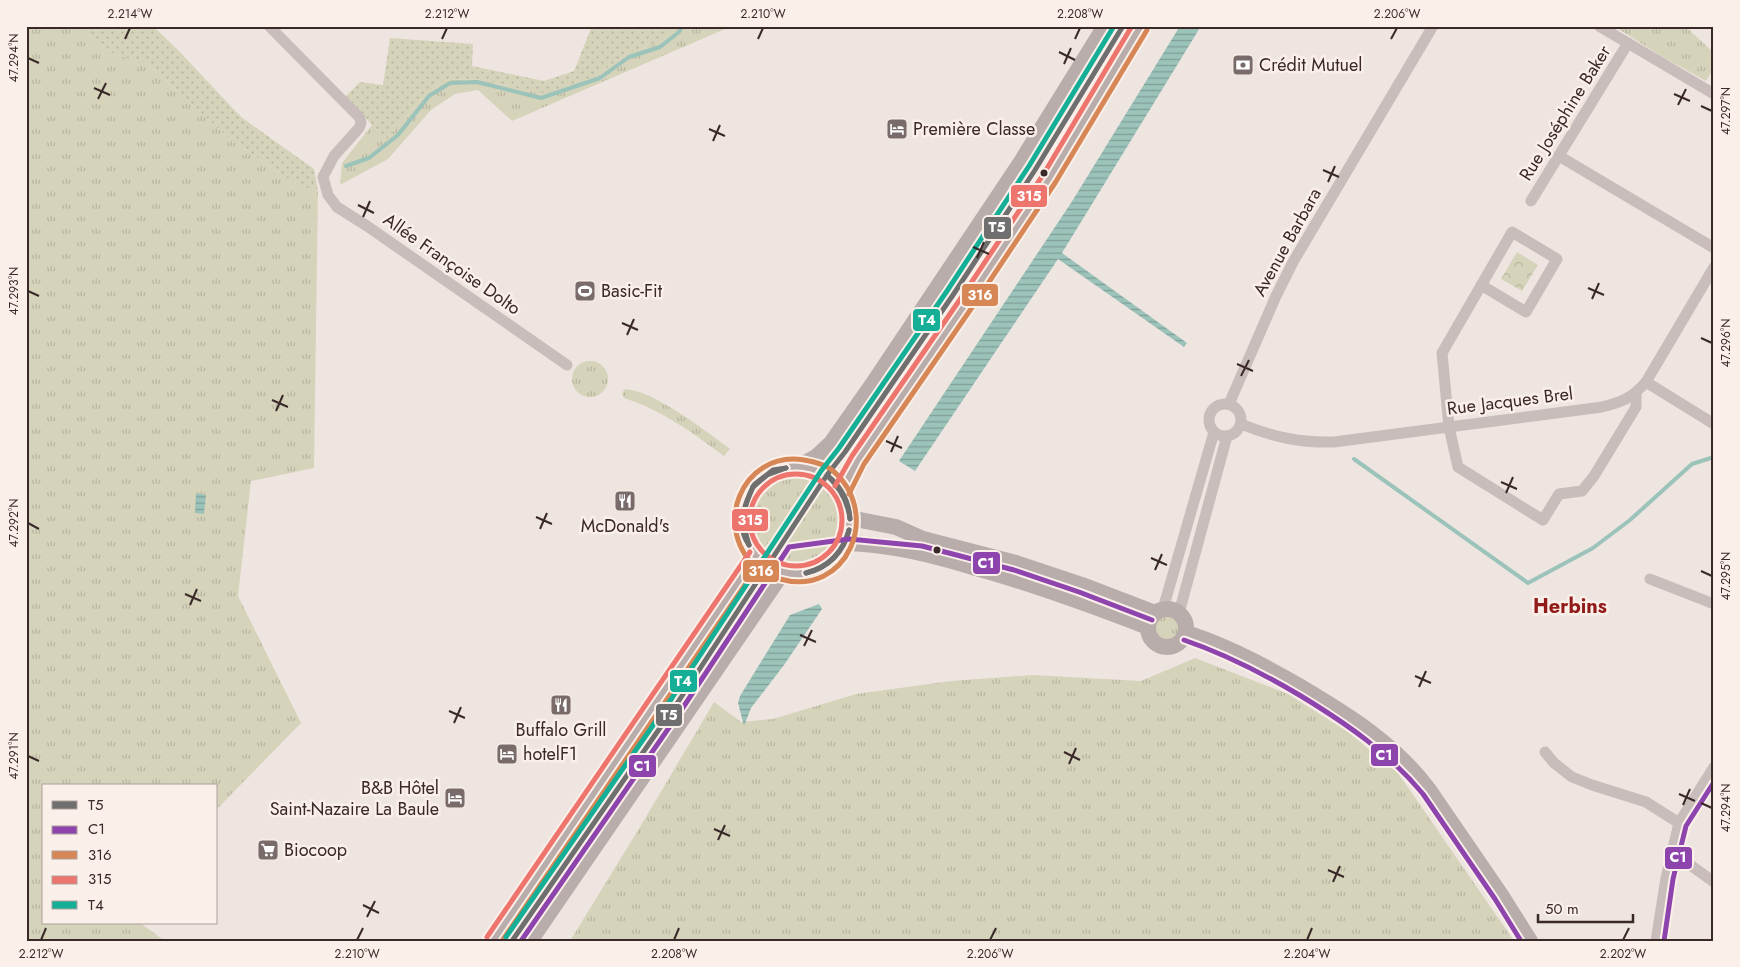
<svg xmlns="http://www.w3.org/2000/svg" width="1740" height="967" viewBox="0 0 1740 967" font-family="Jost,sans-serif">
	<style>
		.grass { fill: url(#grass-tufts) }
		.forest { fill: url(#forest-crowns) }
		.garden { fill: url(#garden-dots) }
		.water { fill: url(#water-rules) }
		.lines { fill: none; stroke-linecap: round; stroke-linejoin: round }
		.stream { stroke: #9bc3ba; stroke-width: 4 }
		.street { stroke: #c8bdba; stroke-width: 11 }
		.secondary { stroke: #b8adaa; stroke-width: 16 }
		.bus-1-casing { stroke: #fbefe9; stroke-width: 9 }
		.bus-2-casing { stroke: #fbefe9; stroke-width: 9 }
		.bus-3-casing { stroke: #fbefe9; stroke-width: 9 }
		.bus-4-casing { stroke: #fbefe9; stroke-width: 9 }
		.bus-5-casing { stroke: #fbefe9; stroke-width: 9 }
		.bus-1 { stroke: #6f6f6f; stroke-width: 5 }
		.bus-2 { stroke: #8e44ad; stroke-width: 5 }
		.bus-3 { stroke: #d78655; stroke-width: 5 }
		.bus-4 { stroke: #ee756d; stroke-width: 5 }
		.bus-5 { stroke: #15af97; stroke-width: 5 }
		.ticks { fill: none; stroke: #392928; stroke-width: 2 }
		.bus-dot { fill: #392928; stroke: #fbefe9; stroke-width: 2 }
		.labels { text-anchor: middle; stroke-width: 5; stroke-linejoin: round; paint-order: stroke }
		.poi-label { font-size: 18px; fill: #392928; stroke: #fbefe9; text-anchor: start }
		.street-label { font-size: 18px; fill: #392928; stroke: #fbefe9 }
		.quarter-label { font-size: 20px; font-weight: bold; fill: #911b18; stroke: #fbefe9 }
		.line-badge { stroke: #fbefe9; stroke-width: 2 }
		.badge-label { font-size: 14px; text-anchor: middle; font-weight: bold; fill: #fff }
		.neatline { fill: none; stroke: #392928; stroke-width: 2 }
		.ticks-label { font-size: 12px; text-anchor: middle; fill: #392928 }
	</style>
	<defs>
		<pattern id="grass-tufts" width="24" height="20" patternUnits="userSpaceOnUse" patternTransform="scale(1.25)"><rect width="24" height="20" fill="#d5d3ba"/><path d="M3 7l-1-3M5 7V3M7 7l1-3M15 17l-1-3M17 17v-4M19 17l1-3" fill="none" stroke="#b8b5a0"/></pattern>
		<pattern id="forest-crowns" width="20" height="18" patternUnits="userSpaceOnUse" patternTransform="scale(1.25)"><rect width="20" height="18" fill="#d5d3ba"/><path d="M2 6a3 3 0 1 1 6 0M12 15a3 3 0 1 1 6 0" fill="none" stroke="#b8b5a0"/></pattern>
		<pattern id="garden-dots" width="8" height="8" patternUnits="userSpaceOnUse" patternTransform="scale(1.25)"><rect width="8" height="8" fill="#d5d3ba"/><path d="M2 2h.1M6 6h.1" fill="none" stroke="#b8b5a0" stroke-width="1.8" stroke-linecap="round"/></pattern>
		<pattern id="water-rules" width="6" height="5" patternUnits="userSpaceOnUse" patternTransform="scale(1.25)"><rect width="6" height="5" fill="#9bc3ba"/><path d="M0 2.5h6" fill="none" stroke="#7f9e97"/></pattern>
	</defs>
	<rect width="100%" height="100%" fill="#eee5e1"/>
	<g class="grass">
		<path d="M26,26h50l38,28 32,9 84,76 69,47 19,5 -4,277 -63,13 -13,115 63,127 -85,87v-24h-172v137h96l25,18h-139z"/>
		<path d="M675,26h57l-220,95 -34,-31 -23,4 -24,16 -43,49 -48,26 2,-22 30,-38 15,14 37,-43 21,-16 30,-1 33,7 89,-11 28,-20 39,-15z"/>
		<path d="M1614,26h71l29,27v15l-8,13 -45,-25z"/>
		<circle cx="590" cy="379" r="18"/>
		<path d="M625,389c28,1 81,42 105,60l-6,7c-31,-23 -62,-46 -100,-58l-2,-5z"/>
		<circle cx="794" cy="519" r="45"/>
		<circle cx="1167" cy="628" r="12"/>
		<path d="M1195,658l93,36 60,38 50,41 116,168h-944l73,-119 71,-120 27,20 32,-3 83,-25 95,-13 82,-6 108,6z"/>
	</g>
	<path class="forest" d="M1517,252l21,13 -16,26 -21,-12z"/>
	<g class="garden">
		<path d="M76,26h77l25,24 63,67 73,52 4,22 -19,-5 -69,-47 -84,-76 -32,-9z"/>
		<path d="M592,26h83l-11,14 -39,15 -28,20 -21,9 -34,9 -67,-14 -30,1 -21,16 -37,43 -15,-14 -26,-29 14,-14 23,3 7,-47 83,6 -1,22 72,15 30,-10z"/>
	</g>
	<g class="water">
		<path d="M1180,26h21l-139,227 125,90 -3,4 -126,-88 -143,212 -16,-10 172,-258z"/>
		<path d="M196,493l10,2 -2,19 -9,-1z"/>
		<path d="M819,604l3,5 -38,56 -33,43 -7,18 -6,-23 2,-7 50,-81z"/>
	</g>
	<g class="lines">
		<g class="stream">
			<path d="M346,166l23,-8 29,-23 31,-39 21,-13 27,-1 64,16 59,-20 29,-21 31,-10 19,-15 3,-6"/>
			<path d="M1354,459l174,124 65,-35 37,-28 62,-56 22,-7"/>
		</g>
		<g class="street">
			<path d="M269,26l91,92 1,5 -2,5 -25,28 -11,21 5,18 9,12 30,19 200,139"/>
			<path d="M1599,26l115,68"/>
			<path d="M1559,156l155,92"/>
			<path d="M1531,201l97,-158"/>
			<path d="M1481,285l45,27 31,-53 -45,-27 -70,121 7,74 9,40 85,53 16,-26 23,-3 12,-15 42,-69v-14"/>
			<path d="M1646,382l68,42"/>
			<circle cx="1225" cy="420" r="16"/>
			<path d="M1229,404l47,-108 17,-34 140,-236"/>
			<path d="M1241,424c32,13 59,19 93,18l268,-35c20,-5 30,-9 44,-25l68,-115"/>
			<path d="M1650,579l64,25"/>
			<path d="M1163,609l51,-177"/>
			<path d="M1179,613l48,-177"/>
			<path d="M1545,752l9,11 18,14 20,8 54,17 33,21"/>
			<path d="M1672,852l42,30"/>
			<path d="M1656,941l10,-63 13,-55 35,-56"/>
		</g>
		<g class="secondary">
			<path d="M799,466l17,-9 15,-14 43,-61 147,-220 84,-136"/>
			<circle cx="796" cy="520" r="54"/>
			<path d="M842,490l16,-30 109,-158 82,-123 92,-153"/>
			<path d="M850,518l46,9 27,12 93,24 66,22 73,28"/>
			<path d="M845,543c45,1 88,12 131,25 58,16 115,37 172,59"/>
			<circle cx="1167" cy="628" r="19"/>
			<path d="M1186,633c39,12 77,32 113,53 49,29 96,58 130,104l72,105 29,46"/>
			<path d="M493,941l263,-385"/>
			<path d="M530,941l253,-369"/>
		</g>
		<g class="bus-1-casing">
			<g id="bus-1">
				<path d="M828,476c13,11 21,25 22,43"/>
				<path d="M828,476c12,12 20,25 22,43"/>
				<path d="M753,487l2,-3 18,-14 13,-2"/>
				<path d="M753,487l14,-12 19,-7"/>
				<path d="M749,545c-13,-18 -5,-40 4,-58"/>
				<path d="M749,545c-8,-25 -7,-34 4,-58"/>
				<path d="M806,573c23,-6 37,-21 43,-43"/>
				<path d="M806,573c22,-5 38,-21 43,-43"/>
				<path d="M512,941l166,-239 149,-227 18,-23 108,-157 82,-125 88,-144"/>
			</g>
		</g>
		<g class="bus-2-casing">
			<g id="bus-2">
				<path d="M1184,640c41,14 80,34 117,56 46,28 88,57 122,98l72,105 26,42"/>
				<path d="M521,941l163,-235 105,-159 60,-8 73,7 92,24 65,22 73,28"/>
				<path d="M1664,941l9,-62 13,-53 28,-44"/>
			</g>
		</g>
		<g class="bus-3-casing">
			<g id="bus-3">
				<path d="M829,468c-8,-5 -15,-6 -25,-8 -63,-10 -94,70 -45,110 6,4 15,7 21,9 66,19 104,-65 52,-109"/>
				<path d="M849,494l15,-30 109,-158 82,-123 92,-153"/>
				<path d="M502,941l260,-381"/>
			</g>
		</g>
		<g class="bus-4-casing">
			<g id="bus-4">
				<circle cx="796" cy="520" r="46"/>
				<path d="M835,486l17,-30 109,-158 82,-123 89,-149"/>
				<path d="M487,937l263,-385"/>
			</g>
		</g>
		<g class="bus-5-casing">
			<path id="bus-5" d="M506,937l166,-239 149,-227 18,-23 108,-157 82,-125 85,-140"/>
		</g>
		<use href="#bus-1" class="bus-1"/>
		<use href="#bus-2" class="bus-2"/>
		<use href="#bus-3" class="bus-3"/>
		<use href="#bus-4" class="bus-4"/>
		<use href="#bus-5" class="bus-5"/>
	</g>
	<path class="ticks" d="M125,39l5,-11M442,39l5,-11M758,39l5,-11M1075,39l5,-11M1391,39l6,-11M1059,52l16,8M28,58l11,5M1064,64l7,-16M94,88l16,7M1674,94l16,7M98,99l8,-16M1678,105l8,-16M1701,106l11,5M709,129l16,7M713,141l7,-16M1323,170l16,7M1328,182l7,-16M358,205l16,8M363,217l7,-16M973,247l16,7M977,258l7,-16M1588,288l16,7M28,291l11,5M1592,299l7,-16M622,323l16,7M627,335l7,-16M1701,338l11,5M1237,364l16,7M1241,376l8,-16M272,400l16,7M276,411l7,-16M886,441l16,7M891,452l7,-16M1501,482l16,7M1506,493l7,-16M536,517l16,7M28,523l11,6M540,529l7,-16M1151,558l16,7M1155,570l7,-16M1701,571l11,5M185,594l16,7M190,605l7,-16M800,635l16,7M804,646l8,-16M1415,676l16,7M1419,687l7,-16M449,711l16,7M454,723l7,-16M1064,752l16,8M28,756l11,5M1069,764l7,-16M1679,794l16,7M1701,803l11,5M1683,805l7,-16M714,829l16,7M718,840l7,-15M1328,870l16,7M1333,882l7,-16M363,905l16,8M367,917l8,-16M41,940l5,-12M357,940l6,-12M674,940l5,-12M990,940l6,-12M1307,940l5,-12M1623,940l6,-12"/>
	<defs>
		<g id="bank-square" transform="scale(1.125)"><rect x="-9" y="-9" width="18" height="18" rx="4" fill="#786b69" stroke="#fbefe9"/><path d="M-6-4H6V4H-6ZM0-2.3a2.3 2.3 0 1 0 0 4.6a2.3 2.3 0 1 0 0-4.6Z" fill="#fff"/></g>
		<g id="hotel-square" transform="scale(1.125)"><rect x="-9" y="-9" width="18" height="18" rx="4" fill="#786b69" stroke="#fbefe9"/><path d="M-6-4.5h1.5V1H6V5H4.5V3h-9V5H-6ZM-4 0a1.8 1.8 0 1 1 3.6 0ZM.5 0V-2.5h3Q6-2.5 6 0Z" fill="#fff"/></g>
		<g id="stadium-square" transform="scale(1.125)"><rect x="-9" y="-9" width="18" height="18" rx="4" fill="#786b69" stroke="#fbefe9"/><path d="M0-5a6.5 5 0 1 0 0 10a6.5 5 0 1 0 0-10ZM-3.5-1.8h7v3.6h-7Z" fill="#fff"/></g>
		<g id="restaurant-square" transform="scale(1.125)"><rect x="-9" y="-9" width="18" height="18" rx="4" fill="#786b69" stroke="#fbefe9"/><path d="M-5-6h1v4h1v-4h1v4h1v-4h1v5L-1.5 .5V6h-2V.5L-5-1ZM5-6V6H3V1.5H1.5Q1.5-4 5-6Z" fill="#fff"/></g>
		<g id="supermarket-square" transform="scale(1.125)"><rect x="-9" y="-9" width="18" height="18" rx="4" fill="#786b69" stroke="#fbefe9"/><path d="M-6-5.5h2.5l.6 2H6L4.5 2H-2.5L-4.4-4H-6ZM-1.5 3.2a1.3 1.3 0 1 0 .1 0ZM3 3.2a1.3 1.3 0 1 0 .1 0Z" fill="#fff"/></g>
	</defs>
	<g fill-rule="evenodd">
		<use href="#bank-square" x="1243" y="65"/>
		<use href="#hotel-square" x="897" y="129"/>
		<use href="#stadium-square" x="585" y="291"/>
		<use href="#restaurant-square" x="625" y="501"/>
		<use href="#restaurant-square" x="561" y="705"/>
		<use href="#hotel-square" x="507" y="754"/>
		<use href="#hotel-square" x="455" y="798"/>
		<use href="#supermarket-square" x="268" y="850"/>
	</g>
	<g class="bus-dot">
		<circle cx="1044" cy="173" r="4.5"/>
		<circle cx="937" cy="550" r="4.5"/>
	</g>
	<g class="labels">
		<g class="poi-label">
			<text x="1259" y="71">Crédit Mutuel</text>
			<text x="913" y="135">Première Classe</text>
			<text x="601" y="297">Basic-Fit</text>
			<text x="625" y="532" text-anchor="middle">McDonald's</text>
			<text x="561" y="736" text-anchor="middle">Buffalo Grill</text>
			<text x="523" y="760">hotelF1</text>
			<text x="439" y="794" text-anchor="end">B&amp;B Hôtel<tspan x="439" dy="21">Saint-Nazaire La Baule</tspan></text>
			<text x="284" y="856">Biocoop</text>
		</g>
		<g class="street-label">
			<text transform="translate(1565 113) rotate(-58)" y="6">Rue Joséphine Baker</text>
			<text transform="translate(1287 242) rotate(-61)" y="6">Avenue Barbara</text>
			<text transform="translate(452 264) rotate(35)" y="6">Allée Françoise Dolto</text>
			<text transform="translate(1510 401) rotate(-7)" y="6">Rue Jacques Brel</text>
		</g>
		<g class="quarter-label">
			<text x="1570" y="613">Herbins</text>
		</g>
	</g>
	<g class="line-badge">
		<rect x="1010" y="184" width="38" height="24" rx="5" fill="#ee756d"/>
		<rect x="983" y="216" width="29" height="24" rx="5" fill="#6f6f6f"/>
		<rect x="961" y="283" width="38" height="24" rx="5" fill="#d78655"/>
		<rect x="912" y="308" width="29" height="24" rx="5" fill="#15af97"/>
		<rect x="731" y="508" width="38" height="24" rx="5" fill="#ee756d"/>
		<rect x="972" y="551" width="29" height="24" rx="5" fill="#8e44ad"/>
		<rect x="742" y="559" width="38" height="24" rx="5" fill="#d78655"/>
		<rect x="669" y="669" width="29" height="24" rx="5" fill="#15af97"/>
		<rect x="655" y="703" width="28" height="24" rx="5" fill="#6f6f6f"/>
		<rect x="1370" y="743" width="29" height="24" rx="5" fill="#8e44ad"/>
		<rect x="628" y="754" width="29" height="24" rx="5" fill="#8e44ad"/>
		<rect x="1664" y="846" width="29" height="24" rx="5" fill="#8e44ad"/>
	</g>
	<g class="badge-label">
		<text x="1029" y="201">315</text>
		<text x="997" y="232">T5</text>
		<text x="980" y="300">316</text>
		<text x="927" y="325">T4</text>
		<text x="750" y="525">315</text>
		<text x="986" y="568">C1</text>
		<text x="761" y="576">316</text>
		<text x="683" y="686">T4</text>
		<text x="669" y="720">T5</text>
		<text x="1384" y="760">C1</text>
		<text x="642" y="771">C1</text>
		<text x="1678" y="862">C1</text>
	</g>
	<rect width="1740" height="967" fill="none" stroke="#fbefe9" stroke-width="55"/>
	<rect x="42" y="784" width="175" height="140" fill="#fbefe9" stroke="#ada09c"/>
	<rect x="52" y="801" width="25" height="8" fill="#6f6f6f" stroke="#ada09c"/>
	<text x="88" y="810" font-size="15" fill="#392928">T5</text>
	<rect x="52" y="826" width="25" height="8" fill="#8e44ad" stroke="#ada09c"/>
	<text x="88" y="834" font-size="15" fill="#392928">C1</text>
	<rect x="52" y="851" width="25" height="8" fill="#d78655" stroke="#ada09c"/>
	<text x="88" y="860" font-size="15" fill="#392928">316</text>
	<rect x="52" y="876" width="25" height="8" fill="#ee756d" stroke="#ada09c"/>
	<text x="88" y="884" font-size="15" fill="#392928">315</text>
	<rect x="52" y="901" width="25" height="8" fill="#15af97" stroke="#ada09c"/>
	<text x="88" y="910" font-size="15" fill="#392928">T4</text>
	<path d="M1538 914v8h95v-8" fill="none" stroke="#392928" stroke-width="2.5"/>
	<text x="1545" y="914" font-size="15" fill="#392928" stroke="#fbefe9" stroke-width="4" paint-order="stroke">50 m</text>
	<rect x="28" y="28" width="1684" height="912" class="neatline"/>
	<g class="ticks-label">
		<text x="130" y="18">2.214°W</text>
		<text x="447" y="18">2.212°W</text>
		<text x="763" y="18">2.210°W</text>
		<text x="1080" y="18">2.208°W</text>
		<text x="1397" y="18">2.206°W</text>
		<text transform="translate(14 58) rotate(-90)" y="4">47.294°N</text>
		<text transform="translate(1726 111) rotate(-90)" y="4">47.297°N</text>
		<text transform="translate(14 291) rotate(-90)" y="4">47.293°N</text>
		<text transform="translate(1726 343) rotate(-90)" y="4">47.296°N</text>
		<text transform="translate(14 523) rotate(-90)" y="4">47.292°N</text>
		<text transform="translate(1726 576) rotate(-90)" y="4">47.295°N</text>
		<text transform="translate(14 756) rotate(-90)" y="4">47.291°N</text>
		<text transform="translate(1726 808) rotate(-90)" y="4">47.294°N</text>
		<text x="41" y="958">2.212°W</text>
		<text x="357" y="958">2.210°W</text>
		<text x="674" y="958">2.208°W</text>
		<text x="990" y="958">2.206°W</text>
		<text x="1307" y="958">2.204°W</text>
		<text x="1623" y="958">2.202°W</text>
	</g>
</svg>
